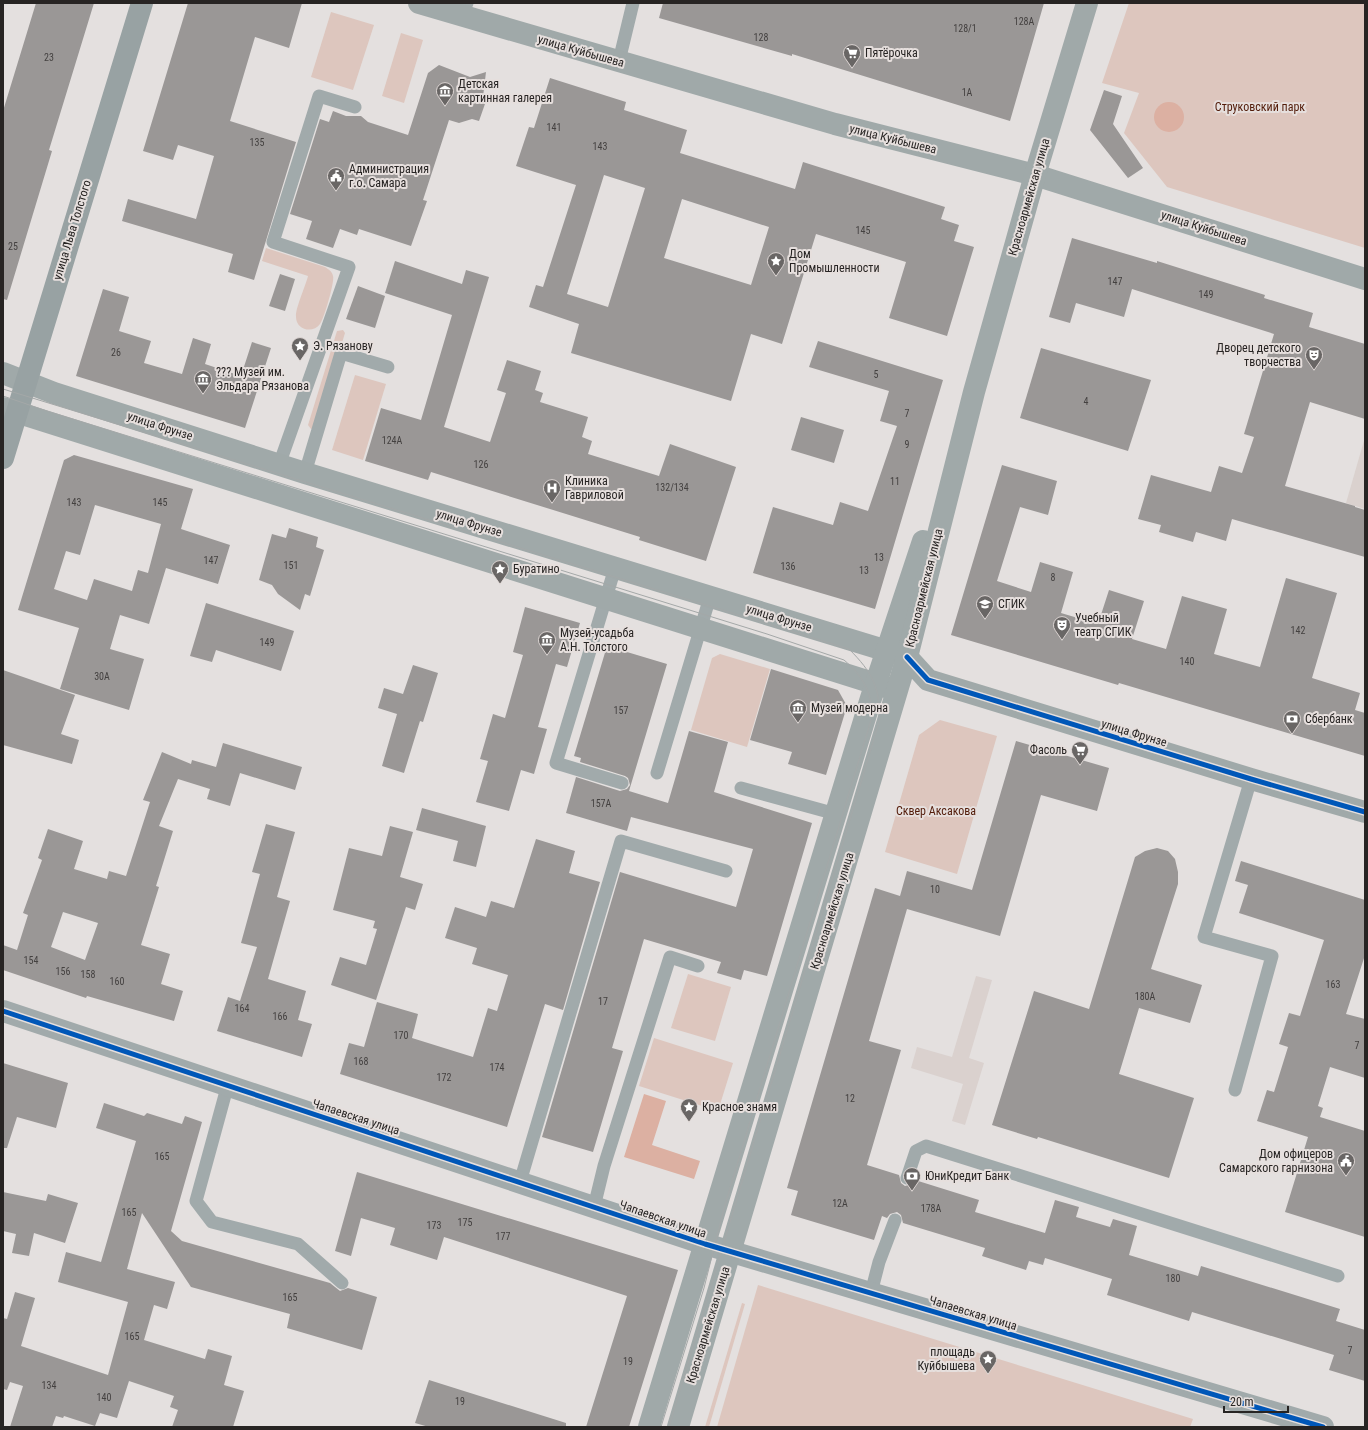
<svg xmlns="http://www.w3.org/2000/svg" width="1368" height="1430" viewBox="0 0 1368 1430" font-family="'Roboto Condensed',sans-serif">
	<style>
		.built { fill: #dad1ce }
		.green { fill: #ddc6be }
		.water { fill: #dcb0a2 }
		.building { fill: #9a9796; fill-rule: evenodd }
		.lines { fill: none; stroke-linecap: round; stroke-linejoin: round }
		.lane { stroke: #a1aaab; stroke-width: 13 }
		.street { stroke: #a1aaab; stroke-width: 22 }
		.secondary { stroke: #a0a9a9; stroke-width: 22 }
		.primary { stroke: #98a2a3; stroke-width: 22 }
		.tram { stroke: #a4a8a8; stroke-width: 1 }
		.cycleway-casing { stroke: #e6dfdd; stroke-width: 8 }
		.cycleway { stroke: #0057b8; stroke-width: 5 }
		.labels { text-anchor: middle; stroke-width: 4; stroke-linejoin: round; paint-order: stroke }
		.number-label { font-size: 10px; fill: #444140 }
		.street-label { font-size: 12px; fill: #272423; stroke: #e6dfdd }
		.poi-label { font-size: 12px; fill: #272423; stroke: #e6dfdd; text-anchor: start }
		.park-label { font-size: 12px; fill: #521b09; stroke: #e6dfdd }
	</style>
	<rect width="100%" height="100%" fill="#e4e0df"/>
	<g class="built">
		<path d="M1365,437v72l-19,-6z"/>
		<path d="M976,976l16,4 -23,78 15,5 -19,62 -13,-4 11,-37 -52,-16 6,-21 35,10z"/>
	</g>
	<g class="green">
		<path d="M1129,3h236v245l-198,-61 -43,-54 15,-40 -37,-10z"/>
		<path d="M331,12l43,13 -21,65 -42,-13z"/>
		<path d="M401,33l22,7 -19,63 -22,-7z"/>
		<path d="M266,248l59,19c4,3 7,4 8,9 2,5 -9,43 -13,48 -7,10 -24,6 -24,-7 -1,-8 10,-32 12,-41l-46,-15z"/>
		<path d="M343,330l2,3 -29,95 -5,1 -3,-4 29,-94z"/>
		<path d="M355,375l31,9 -23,76 -31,-10z"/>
		<path d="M720,654l50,15 -23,78 -56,-17 21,-72z"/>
		<path d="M940,720l57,16 -40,138 -72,-22 34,-117z"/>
		<path d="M688,974l43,13 -16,54 -44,-13z"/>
		<path d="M654,1038l79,25 -15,48 -79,-25z"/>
		<path d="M758,1285l435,134 -3,8h-473z"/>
		<path d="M742,1303l3,1 -36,123h-4z"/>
	</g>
	<g class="water">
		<circle cx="1169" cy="117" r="15"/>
		<path d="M644,1094l22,7 -14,44 48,16 -6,18 -70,-22z"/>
	</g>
	<g class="building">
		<path d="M36,3h58l-45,147 3,1 -45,149 -4,-1v-188z"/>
		<path d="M188,3h114l-13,45 -34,-11 -25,84 66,21 -42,138 -26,-8 5,-18 -111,-33 6,-22 68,20 18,-63 -36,-11 -5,15 -30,-9z"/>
		<path d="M663,3h381l-34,118 -218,-67v2l-133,-38z"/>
		<path d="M439,65l31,12 16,-5 -3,25 3,4 -7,20 -7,-2 -13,4 -10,-3 -26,80 4,1 -16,45 -52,-17 -2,6 -17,-6 -7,19 -27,-9 6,-18 -22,-7 30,-95 9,3 4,-11 13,5h15l7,6 40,13 20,-62z"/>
		<path d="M550,78l76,24 -2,8 63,20 -7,23 115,36 8,-27 142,45 -4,12 18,6 -5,16 20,6 -27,89 -58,-18 17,-56 -90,-28 -34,110 -31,-10 -20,67 -160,-48 8,-29 -50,-17 7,-22 7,2 33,-102 -60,-19 13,-39 5,1zM604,175l41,13 -37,119 -41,-13zM682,199l87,28 -18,58 -87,-27z"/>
		<path d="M1104,90l18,6 -9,28 30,44 -15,10 -38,-48z"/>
		<path d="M1072,238l85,25v-2l108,34 -1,3 49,15 -4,14 56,17v75l-55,-17 -25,84 70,20v1l10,3v47l-133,-38 -6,22 -30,-9 -3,10 -34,-10 2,-7 -23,-6 13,-44 60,17 8,-26 23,7 12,-36 -10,-3 30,-100 -142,-45 -8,28 -48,-14 -6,20 -21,-6z"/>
		<path d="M395,261l67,23 4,-14 23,7 -45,150 46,15 16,-49 -9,-3 10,-30 34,11 -6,19 8,3 -3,9 48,15 -6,20 10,4 -4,13 71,22 11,-32 66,23 -30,94 -67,-21 1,-3 -209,-65 -3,8 -63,-19 16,-53 40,12 31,-105 -67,-22z"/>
		<path d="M280,274l15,5 -10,32 -16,-5z"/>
		<path d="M358,286l27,10 -10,32 -29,-9z"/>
		<path d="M103,289l26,8 -10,34 32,10 -7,22 38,11 11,-36 18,6 -6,20 36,12 11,-34 19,6 -26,80 -169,-52z"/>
		<path d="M818,341l125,39 -68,229 -122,-36 20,-66 60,18 7,-23 28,9 29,-85 -17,-5 9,-30 -80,-24z"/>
		<path d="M1041,348l110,32 -23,71 -108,-33z"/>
		<path d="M801,417l43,13 -10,33 -43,-13z"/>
		<path d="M74,455l119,34 -12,40 49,16 -12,39 -52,-16 -17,56 -29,-9 -10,34 34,10 -15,51 -69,-21 19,-61 -61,-18 46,-150zM95,505l66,19 -13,49 -10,-3 -6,21 -38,-12 -7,21 -33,-11 12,-38 14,4z"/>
		<path d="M1002,465l55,16 -9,34 -28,-8 -23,74 34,11 9,-30 33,10 -12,41 37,11 11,-34 35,11 -12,38 34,10 16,-53 45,13 -13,45 46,13 26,-89 51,15 -25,85 48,15 -5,17 10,3v43l-246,-73 -1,2 -167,-50z"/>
		<path d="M289,528l29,9 -2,10 8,3 -14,46 -5,-2 -5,16 -22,-16 -6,-9 -13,-5 13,-46 14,4z"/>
		<path d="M206,603l88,28 -13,40 -65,-21 -4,12 -22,-6z"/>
		<path d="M525,607l55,16 -13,44 -11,-3 -18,63 9,2 -13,45 -13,-4 -12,41 -33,-9 12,-41 -8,-2 13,-45 12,4 18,-63 -10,-3z"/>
		<path d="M607,646l60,18 -38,127 39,12 21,-72 39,11 -14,50 98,31 -45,153 -23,-6 -3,10 -24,-7 4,-11 -77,-23 -32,109 11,3 -30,101 -51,-15 78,-265 116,35 17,-58 -122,-32 -4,14 -61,-18 10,-36 44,14 7,-2 3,-4 -2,-7 -3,-2 -45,-14 1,-4 -7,-2z"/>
		<path d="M413,665l25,8 -15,49 -3,-1 -16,52 -22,-7 15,-52 -19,-6 6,-20 19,6z"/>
		<path d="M771,669l67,21 9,16 -21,69 -38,-11 4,-12 -42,-12z"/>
		<path d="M3,670l72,25 -14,39 18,6 -7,24 -69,-19z"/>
		<path d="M1016,741l93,27 -12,43 -56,-16 -41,141 -93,-27 -38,132 32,9 -34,115 32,10 2,8 4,3 7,-2 3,-4 64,20 -4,12 70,21 10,-33 24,7 -3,10 34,10 3,-8 24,7 -8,29 69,21 3,-10 139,43 -4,12 29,9v51l-36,-11 5,-15 -142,-43 -3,9 -82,-26 5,-16 -67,-21 -2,7 -14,-4 -3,9 -44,-14 3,-8 -82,-25 -2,-8 -4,-3 -7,2 -3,4 -5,-2 -8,24 -83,-25 7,-24 -11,-3 88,-300 25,8 7,-25 65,19z"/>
		<path d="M223,743l79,24 -7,23 -55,-17 -10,33 -23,-7 3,-10 -32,-10 -19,47 14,5 -17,55 3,1 -18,58 29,9 -9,30 22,7 -9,30 -87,-25 -1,2 -83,-28v-25l14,5 11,-35 -5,-2 19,-53 -4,-2 10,-29 35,12 -9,28 33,10 2,-8 17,5 24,-74 -7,-2 19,-48 29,12 1,-4 24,7zM63,912l35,11 -13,37 -34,-13z"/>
		<path d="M422,808l64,18 -10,41 -23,-6 5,-20 -42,-11z"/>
		<path d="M266,824l29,8 -18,65 13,4 -22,78 38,12 -8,29 14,4 -10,33 -85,-26 11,-34 12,4 17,-54 -16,-4 19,-69 -8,-2z"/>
		<path d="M390,826l23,6 -13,45 23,7 -8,26 -9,-3 -30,93 -45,-15 9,-28 26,8 11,-36 -4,-1 2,-7 -42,-11 16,-62 33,8z"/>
		<path d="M536,839l39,12 -6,22 31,9 -37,128 -18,-6 -38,123 -167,-53 9,-31 15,4 13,-45 41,12 -6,24 61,19 15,-49 9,3 11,-36 -36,-11 5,-16 -32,-10 10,-31 31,10 5,-16 23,7z"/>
		<path d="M1157,848l11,3 7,8 3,13v12l-27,85 51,16 -12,38 -51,-15 -20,66 75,24 -25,80 -131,-41 -1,2 -45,-14 42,-134 55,18 46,-152 10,-6z"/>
		<path d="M1241,861l124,39v55l-19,59 19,5v59l-35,-11 -12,39 5,2 -3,9 45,14v106l-80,-25 23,-75 -51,-16 10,-31 7,2 14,-45 -9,-3 10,-31 11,3 24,-76 -85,-27 9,-28 -13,-4z"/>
		<path d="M3,1063l65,20 -12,45 -39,-11 -10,31h-4z"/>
		<path d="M104,1103l40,13 3,-3 35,11 3,-8 17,6 -31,109 11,10 148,42 10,8 8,-3 29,9 -15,53 -75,-22 3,-14 -99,-27 -49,-74 -15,56 48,13 -8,27 -13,-4 -10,35 61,19 3,-10 24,7 -8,29 20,6 -11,36h-61l6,-17 -8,-3 4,-11 -45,-15 -12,37 -17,-5 -5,13 -31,-10 -1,2 -7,-2 -4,11h-42l13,-41 -13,-4 -3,8 -4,-1v-71l4,1 8,-27 20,6 -14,48 87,29 20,-73 -70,-20 8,-30 35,10 35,-121 -40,-13z"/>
		<path d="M357,1172l321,98 -49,157h-43l41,-131 -183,-59 -7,23 -47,-15 5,-17 -34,-10 -10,38 -16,-5z"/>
		<path d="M3,1192l43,9 2,-7 30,9 -13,40 -31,-10 -5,23 -17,-3 4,-19 -13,-3z"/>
		<path d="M429,1380l137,43v4h-137l-14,-4z"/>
	</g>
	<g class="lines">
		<g class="lane">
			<path d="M462,16l5,-13"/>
			<path d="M619,61l14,-58"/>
			<path d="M279,465l70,-198 -76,-25 46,-146 36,11"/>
			<path d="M305,473l36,-120 47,14"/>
			<path d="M615,568l-59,195 66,20"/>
			<path d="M657,773l53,-176"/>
			<path d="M741,788l95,26"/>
			<path d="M228,1084l-32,117 16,21 86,22 44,39"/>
			<path d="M1235,1090l37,-134 -68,-19 47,-158"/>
			<path d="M907,1178l9,-27 10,-5 412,130"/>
			<path d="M520,1182l101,-341 105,30"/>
			<path d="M594,1207l10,-41 66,-209 28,9"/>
			<path d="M871,1293l8,-31 16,-42"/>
		</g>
		<path class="street" d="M3,1011l702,233 618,183"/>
		<g class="secondary">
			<path d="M419,3l416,121 200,51 330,104"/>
			<path d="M3,373l51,20 251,80 602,184 21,23 323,99 114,33"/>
			<path d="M3,408l886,280"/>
			<path d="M649,1427l222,-729 52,-157"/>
			<path d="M678,1427l229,-770 67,-265 61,-217 52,-172"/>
		</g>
		<path class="primary" d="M3,458l139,-455"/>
		<g class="tram">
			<path d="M3,389l846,260c23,23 32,39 30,73l-210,705"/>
			<path d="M3,396l44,15 720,223 77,26c19,16 30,35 27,60l-147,488 -20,80 -43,139"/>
		</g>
		<g class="cycleway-casing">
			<g id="cycleway">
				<path d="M907,657l21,23 323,99 114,33"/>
				<path d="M3,1011l702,233 618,183"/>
			</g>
		</g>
		<use href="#cycleway" class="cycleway"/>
	</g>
	<defs>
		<g id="supermarket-pin" transform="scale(0.9)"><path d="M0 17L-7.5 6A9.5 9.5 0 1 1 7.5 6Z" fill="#696665" stroke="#e6dfdd"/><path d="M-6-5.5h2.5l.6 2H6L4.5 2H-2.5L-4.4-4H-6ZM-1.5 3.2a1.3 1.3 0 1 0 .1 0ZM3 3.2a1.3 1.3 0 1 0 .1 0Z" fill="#fff"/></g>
		<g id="museum-pin" transform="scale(0.9)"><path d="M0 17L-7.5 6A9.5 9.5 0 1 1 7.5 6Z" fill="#696665" stroke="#e6dfdd"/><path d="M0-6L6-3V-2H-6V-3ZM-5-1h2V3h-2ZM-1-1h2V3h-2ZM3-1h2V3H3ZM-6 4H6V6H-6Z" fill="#fff"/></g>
		<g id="civic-pin" transform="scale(0.9)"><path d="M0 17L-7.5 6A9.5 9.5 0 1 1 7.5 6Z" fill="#696665" stroke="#e6dfdd"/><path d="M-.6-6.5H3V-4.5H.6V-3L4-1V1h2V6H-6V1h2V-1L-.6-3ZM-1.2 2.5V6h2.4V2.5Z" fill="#fff"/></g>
		<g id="sight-pin" transform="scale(0.9)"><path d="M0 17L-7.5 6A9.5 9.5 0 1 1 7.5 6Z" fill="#696665" stroke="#e6dfdd"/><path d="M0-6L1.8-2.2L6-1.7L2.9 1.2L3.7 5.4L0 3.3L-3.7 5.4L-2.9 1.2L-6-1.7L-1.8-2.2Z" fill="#fff"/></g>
		<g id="theatre-pin" transform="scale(0.9)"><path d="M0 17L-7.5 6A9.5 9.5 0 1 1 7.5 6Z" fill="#696665" stroke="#e6dfdd"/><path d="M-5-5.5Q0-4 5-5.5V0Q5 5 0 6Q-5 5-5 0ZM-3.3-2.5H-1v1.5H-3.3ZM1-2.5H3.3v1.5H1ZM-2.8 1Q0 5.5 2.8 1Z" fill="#fff"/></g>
		<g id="hospital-pin" transform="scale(0.9)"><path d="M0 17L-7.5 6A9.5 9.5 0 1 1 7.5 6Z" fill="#696665" stroke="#e6dfdd"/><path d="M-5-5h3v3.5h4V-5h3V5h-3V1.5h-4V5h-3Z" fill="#fff"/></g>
		<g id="university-pin" transform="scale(0.9)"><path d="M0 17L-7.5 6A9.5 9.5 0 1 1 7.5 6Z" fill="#696665" stroke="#e6dfdd"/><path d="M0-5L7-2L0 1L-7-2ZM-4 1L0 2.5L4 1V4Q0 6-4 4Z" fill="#fff"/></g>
		<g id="bank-pin" transform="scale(0.9)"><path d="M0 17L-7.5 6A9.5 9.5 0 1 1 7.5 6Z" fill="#696665" stroke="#e6dfdd"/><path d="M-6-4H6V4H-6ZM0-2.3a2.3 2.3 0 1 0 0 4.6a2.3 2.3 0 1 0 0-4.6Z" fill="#fff"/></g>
	</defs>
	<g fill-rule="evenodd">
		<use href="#supermarket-pin" x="852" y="53"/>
		<use href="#museum-pin" x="445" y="91"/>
		<use href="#civic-pin" x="336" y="176"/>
		<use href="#sight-pin" x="776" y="261"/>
		<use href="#sight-pin" x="300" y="346"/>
		<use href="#theatre-pin" x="1314" y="355"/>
		<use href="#museum-pin" x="203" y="379"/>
		<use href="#hospital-pin" x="552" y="488"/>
		<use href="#sight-pin" x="500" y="569"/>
		<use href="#university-pin" x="985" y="604"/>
		<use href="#theatre-pin" x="1062" y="625"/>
		<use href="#museum-pin" x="547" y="640"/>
		<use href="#museum-pin" x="798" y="708"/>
		<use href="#bank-pin" x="1292" y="719"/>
		<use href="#supermarket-pin" x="1080" y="750"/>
		<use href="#sight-pin" x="689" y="1107"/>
		<use href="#civic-pin" x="1346" y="1161"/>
		<use href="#bank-pin" x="912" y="1176"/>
		<use href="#sight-pin" x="988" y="1359"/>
	</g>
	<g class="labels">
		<g class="number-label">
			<text x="1024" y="25">128А</text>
			<text x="965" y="32">128/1</text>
			<text x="761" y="41">128</text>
			<text x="49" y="61">23</text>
			<text x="967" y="96">1А</text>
			<text x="554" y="131">141</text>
			<text x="257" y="146">135</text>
			<text x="600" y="150">143</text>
			<text x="863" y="234">145</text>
			<text x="13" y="250">25</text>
			<text x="1115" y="285">147</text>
			<text x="1206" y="298">149</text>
			<text x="116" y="356">26</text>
			<text x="876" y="378">5</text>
			<text x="1086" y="405">4</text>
			<text x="907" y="417">7</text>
			<text x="392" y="444">124А</text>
			<text x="907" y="448">9</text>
			<text x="481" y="468">126</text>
			<text x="895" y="485">11</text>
			<text x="672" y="491">132/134</text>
			<text x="74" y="506">143</text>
			<text x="160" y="506">145</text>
			<text x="879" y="561">13</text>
			<text x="211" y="564">147</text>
			<text x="291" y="569">151</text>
			<text x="788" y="570">136</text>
			<text x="864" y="574">13</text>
			<text x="1053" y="581">8</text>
			<text x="1298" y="634">142</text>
			<text x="267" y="646">149</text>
			<text x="1187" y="665">140</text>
			<text x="102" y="680">30А</text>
			<text x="621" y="714">157</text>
			<text x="601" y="807">157А</text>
			<text x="935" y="893">10</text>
			<text x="31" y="964">154</text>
			<text x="63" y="975">156</text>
			<text x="88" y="978">158</text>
			<text x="117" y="985">160</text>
			<text x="1333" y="988">163</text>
			<text x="1145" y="1000">180А</text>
			<text x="603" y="1005">17</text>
			<text x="242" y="1012">164</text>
			<text x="280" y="1020">166</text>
			<text x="401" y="1039">170</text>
			<text x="1357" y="1049">7</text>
			<text x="361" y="1065">168</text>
			<text x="497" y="1071">174</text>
			<text x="444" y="1081">172</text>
			<text x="850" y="1102">12</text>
			<text x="162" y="1160">165</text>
			<text x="840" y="1207">12А</text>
			<text x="931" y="1212">178А</text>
			<text x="129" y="1216">165</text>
			<text x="465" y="1226">175</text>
			<text x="434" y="1229">173</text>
			<text x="503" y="1240">177</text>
			<text x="1173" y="1282">180</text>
			<text x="290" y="1301">165</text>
			<text x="132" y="1340">165</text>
			<text x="1350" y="1354">7</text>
			<text x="628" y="1365">19</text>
			<text x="49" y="1389">134</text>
			<text x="104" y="1401">140</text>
			<text x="460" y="1405">19</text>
		</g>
		<g class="street-label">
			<text transform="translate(581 51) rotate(16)" y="4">улица Куйбышева</text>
			<text transform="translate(893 139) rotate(14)" y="4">улица Куйбышева</text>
			<text transform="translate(1029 197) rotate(-74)" y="4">Красноармейская улица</text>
			<text transform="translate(1204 228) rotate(18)" y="4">улица Куйбышева</text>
			<text transform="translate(72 230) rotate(-73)" y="4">улица Льва Толстого</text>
			<text transform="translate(160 426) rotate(18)" y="4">улица Фрунзе</text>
			<text transform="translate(469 523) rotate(17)" y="4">улица Фрунзе</text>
			<text transform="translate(924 588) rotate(-76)" y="4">Красноармейская улица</text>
			<text transform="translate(779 618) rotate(17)" y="4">улица Фрунзе</text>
			<text transform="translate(1134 733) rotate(17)" y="4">улица Фрунзе</text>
			<text transform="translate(832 911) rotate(-73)" y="4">Красноармейская улица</text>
			<text transform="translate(356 1117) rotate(18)" y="4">Чапаевская улица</text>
			<text transform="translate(663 1219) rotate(19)" y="4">Чапаевская улица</text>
			<text transform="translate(973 1313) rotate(17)" y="4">Чапаевская улица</text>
			<text transform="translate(708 1325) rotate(-73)" y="4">Красноармейская улица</text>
		</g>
		<g class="poi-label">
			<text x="865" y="57">Пятёрочка</text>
			<text x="458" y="88">Детская<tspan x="458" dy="14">картинная галерея</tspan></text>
			<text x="349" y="173">Администрация<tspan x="349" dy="14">г.о. Самара</tspan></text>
			<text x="789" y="258">Дом<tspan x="789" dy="14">Промышленности</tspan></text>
			<text x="313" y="350">Э. Рязанову</text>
			<text x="1301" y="352" text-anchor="end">Дворец детского<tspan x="1301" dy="14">творчества</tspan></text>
			<text x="216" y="376">??? Музей им.<tspan x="216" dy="14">Эльдара Рязанова</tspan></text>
			<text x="565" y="485">Клиника<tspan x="565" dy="14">Гавриловой</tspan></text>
			<text x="513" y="573">Буратино</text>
			<text x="998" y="608">СГИК</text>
			<text x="1075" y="622">Учебный<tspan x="1075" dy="14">театр СГИК</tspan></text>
			<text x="560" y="637">Музей-усадьба<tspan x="560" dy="14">А.Н. Толстого</tspan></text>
			<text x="811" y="712">Музей модерна</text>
			<text x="1305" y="723">Сбербанк</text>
			<text x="1067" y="754" text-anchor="end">Фасоль</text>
			<text x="702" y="1111">Красное знамя</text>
			<text x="1333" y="1158" text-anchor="end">Дом офицеров<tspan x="1333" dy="14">Самарского гарнизона</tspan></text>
			<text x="925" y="1180">ЮниКредит Банк</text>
			<text x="975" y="1356" text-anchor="end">площадь<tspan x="975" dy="14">Куйбышева</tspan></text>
		</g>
		<g class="park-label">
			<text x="1260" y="111">Струковский парк</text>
			<text x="936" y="815">Сквер Аксакова</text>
		</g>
	</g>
	<rect width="1368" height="1430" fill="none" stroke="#272423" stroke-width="8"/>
	<path d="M1224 1406v6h64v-6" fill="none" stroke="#272423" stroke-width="2"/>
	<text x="1230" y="1406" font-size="12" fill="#272423" stroke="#e6dfdd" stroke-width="3" paint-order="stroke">20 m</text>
</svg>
